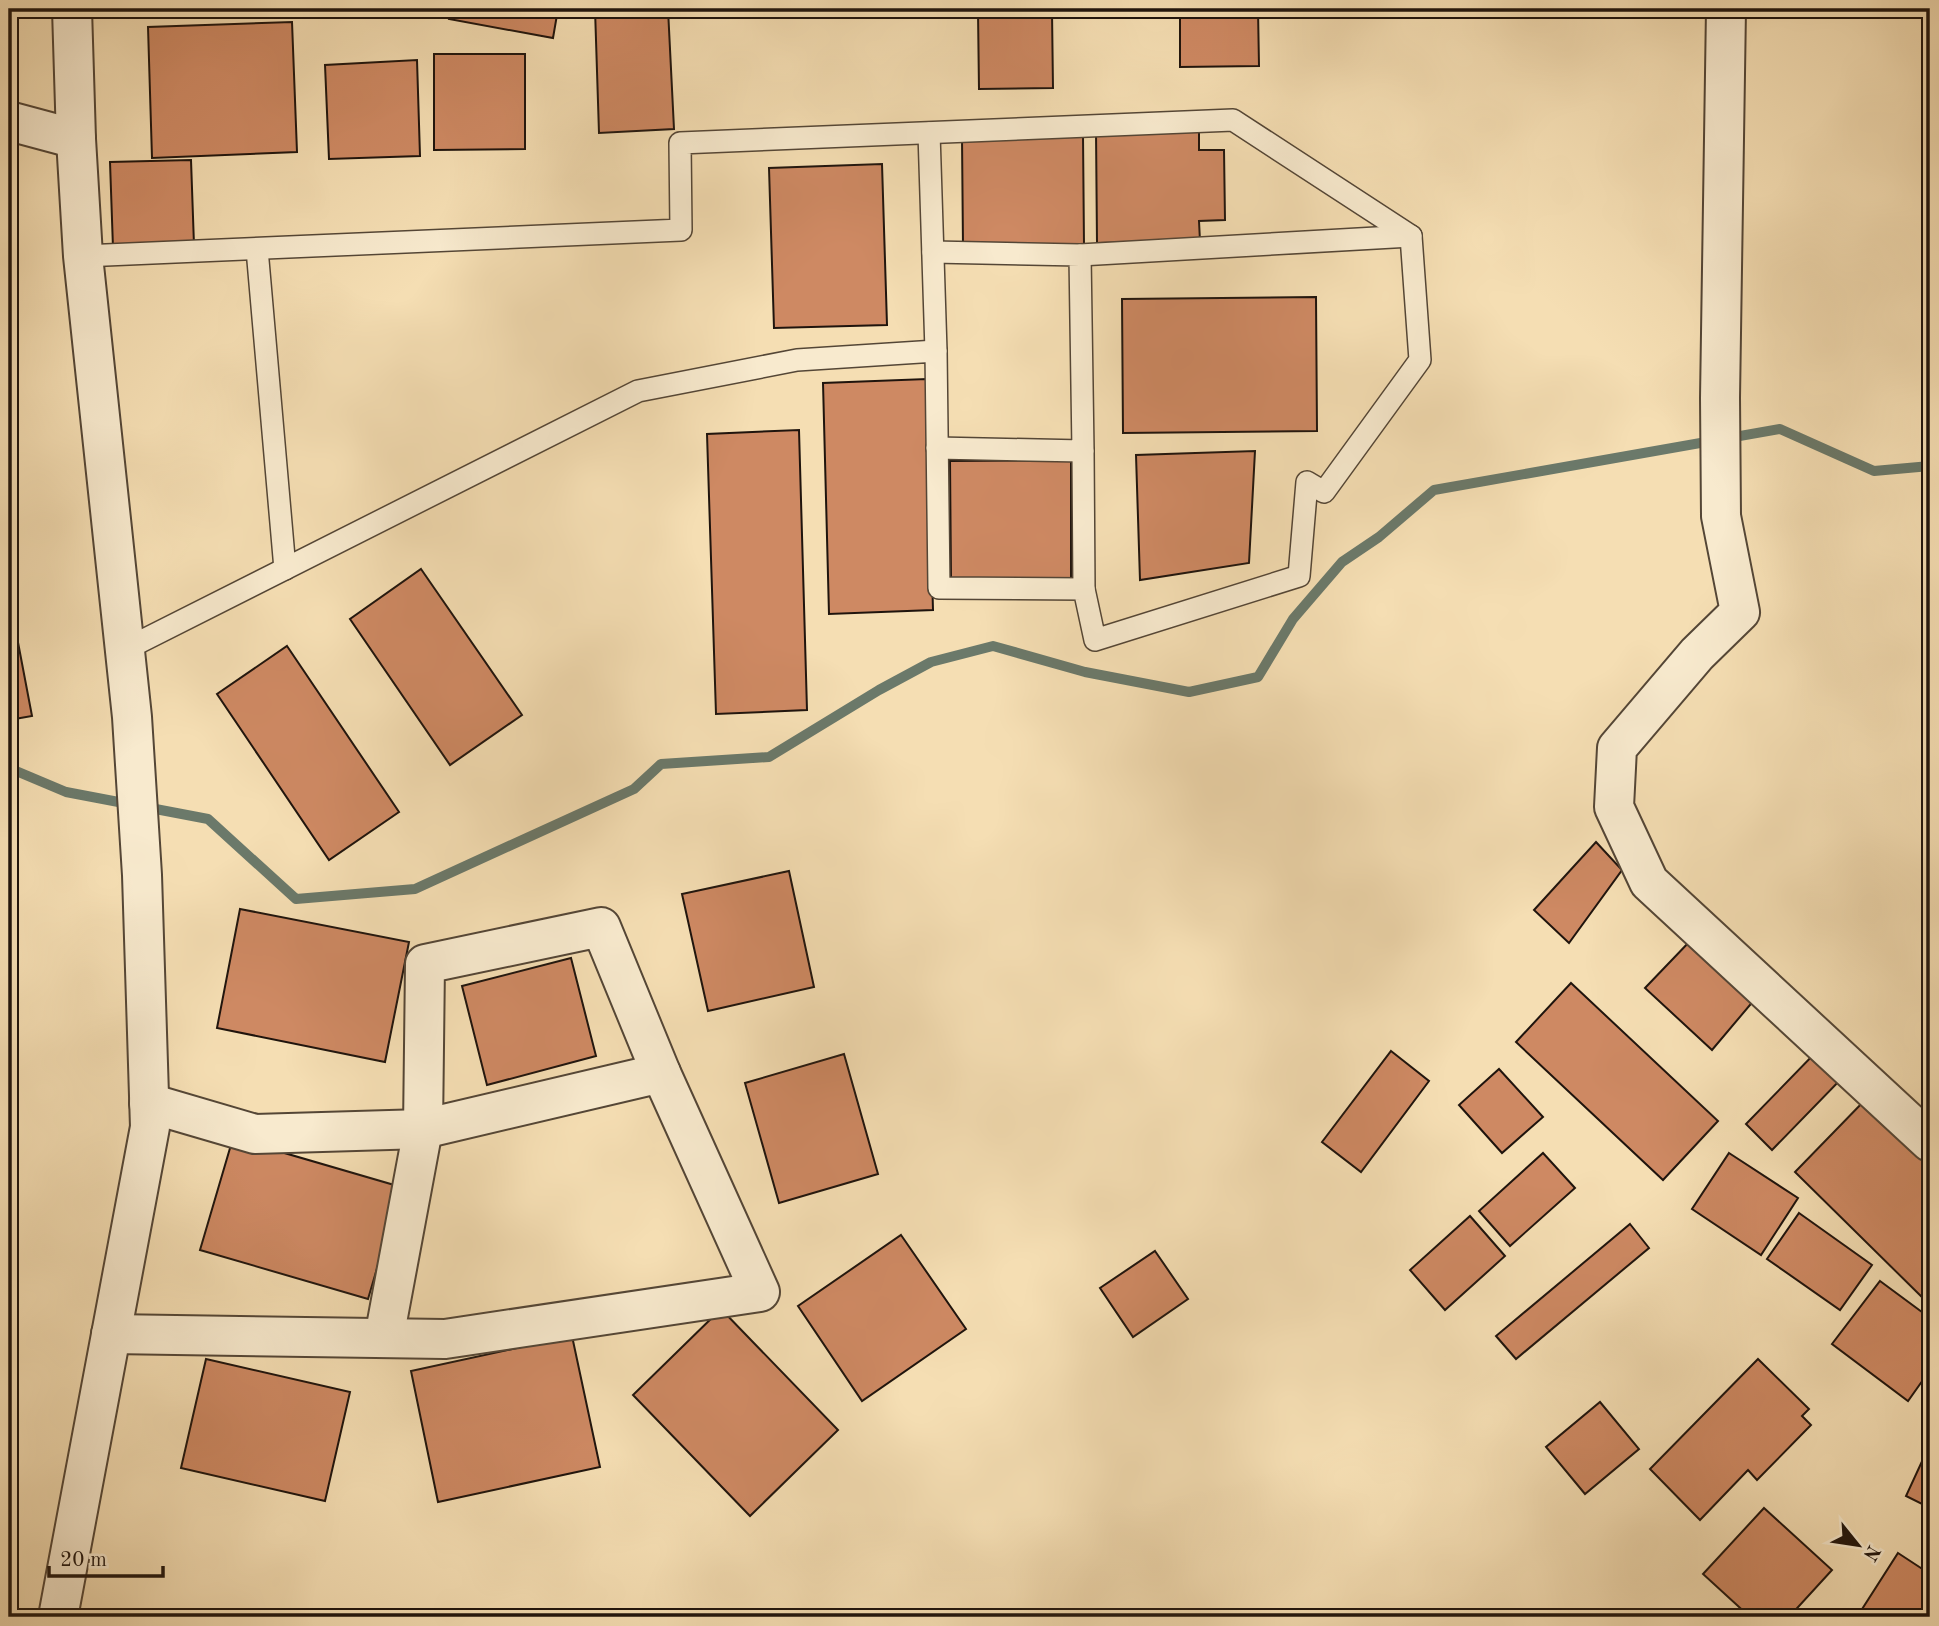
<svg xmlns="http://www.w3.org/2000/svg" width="1939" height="1626" viewBox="0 0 1939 1626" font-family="'Old Standard TT',serif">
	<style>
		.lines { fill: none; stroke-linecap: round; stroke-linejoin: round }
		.stream { stroke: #6b796a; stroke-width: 10 }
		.building { fill: #ce8963; stroke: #1f140d; stroke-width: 2 }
		.service-casing { stroke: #544636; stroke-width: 24 }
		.minor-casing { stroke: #544636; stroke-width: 42 }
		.tertiary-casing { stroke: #544636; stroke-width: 42 }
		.service { stroke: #f8eace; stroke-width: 21 }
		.minor { stroke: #f8eace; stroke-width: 38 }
		.tertiary { stroke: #f8eace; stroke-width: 38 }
	</style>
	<rect width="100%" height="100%" fill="#f5deb3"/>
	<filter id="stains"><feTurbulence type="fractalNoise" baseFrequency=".00286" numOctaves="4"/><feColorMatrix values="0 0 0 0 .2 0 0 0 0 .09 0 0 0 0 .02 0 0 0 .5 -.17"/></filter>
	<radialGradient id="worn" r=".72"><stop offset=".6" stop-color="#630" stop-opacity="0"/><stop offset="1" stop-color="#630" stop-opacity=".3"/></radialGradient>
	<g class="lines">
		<g class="stream">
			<path d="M9,768l57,24 63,12"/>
			<path d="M145,807l63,12 88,80 119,-10 219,-100 27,-25 108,-7 110,-67 52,-28 62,-16 92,26 104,20 69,-15 35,-58 49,-57 37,-25 55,-47 346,-61 94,42 56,-5"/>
		</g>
	</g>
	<g class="building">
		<path d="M141,9h84l-84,3z"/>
		<path d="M451,9h107l-5,29 -104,-19z"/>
		<path d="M595,9h73l6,120 -75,4z"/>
		<path d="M747,9h75v5l-75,2z"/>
		<path d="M888,9h79l1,5 -80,3z"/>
		<path d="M1180,9h78l1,57 -79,1z"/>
		<path d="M978,12h74l1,76 -74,1z"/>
		<path d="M292,22l5,130 -145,6 -4,-131z"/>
		<path d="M434,54h91v95l-91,1z"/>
		<path d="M417,60l3,96 -91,3 -4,-94z"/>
		<path d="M1199,130v20h25l1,70 -26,1 1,20 -103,2 -1,-112z"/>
		<path d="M1083,136l1,109 -121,2 -1,-109z"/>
		<path d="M191,160l3,85 -81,3 -3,-86z"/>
		<path d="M882,164l5,161 -113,3 -5,-160z"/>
		<path d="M1316,297l1,134 -194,2 -1,-134z"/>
		<path d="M927,379l6,231 -104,4 -6,-231z"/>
		<path d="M799,430l8,280 -91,4 -9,-280z"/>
		<path d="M1255,451l-6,112 -109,17 -4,-125z"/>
		<path d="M1071,460v120l-120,1 -1,-120z"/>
		<path d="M421,569l101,146 -72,50 -100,-146z"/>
		<path d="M9,595l23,121 -23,4z"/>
		<path d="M287,646l112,166 -70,48 -112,-166z"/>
		<path d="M1596,842l26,28 -53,73 -35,-33z"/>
		<path d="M789,871l25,116 -106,24 -26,-117z"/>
		<path d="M240,909l169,33 -24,120 -168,-34z"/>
		<path d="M1692,939l63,60 -43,51 -67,-62z"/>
		<path d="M571,958l25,98 -109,29 -25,-99z"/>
		<path d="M1571,983l147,138 -55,59 -147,-138z"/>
		<path d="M1820,1048l26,26 -74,76 -26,-26z"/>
		<path d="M1391,1051l38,30 -68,91 -39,-30z"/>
		<path d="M844,1054l34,120 -99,29 -34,-120z"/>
		<path d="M1499,1069l44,48 -41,36 -43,-48z"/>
		<path d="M1867,1098l63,63v144l-135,-133z"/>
		<path d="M233,1138l168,49 -33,112 -168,-49z"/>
		<path d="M1543,1153l32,35 -65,58 -31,-35z"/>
		<path d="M1729,1153l69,45 -37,57 -69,-46z"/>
		<path d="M1799,1213l73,52 -32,45 -73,-51z"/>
		<path d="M1470,1216l35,40 -60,54 -35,-40z"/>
		<path d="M1630,1224l19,24 -133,111 -20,-23z"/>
		<path d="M901,1235l65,94 -104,72 -64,-95z"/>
		<path d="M1155,1251l33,48 -55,38 -33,-49z"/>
		<path d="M1880,1281l50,37v52l-22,31 -76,-57z"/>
		<path d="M721,1309l117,121 -88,86 -117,-121z"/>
		<path d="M572,1336l28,131 -162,35 -27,-131z"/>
		<path d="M206,1359l144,33 -25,109 -144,-33z"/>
		<path d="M1758,1359l51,50 -7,7 9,9 -54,55 -9,-10 -48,50 -50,-51z"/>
		<path d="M1600,1402l39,47 -54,45 -39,-47z"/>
		<path d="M1930,1444v64l-24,-12z"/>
		<path d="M1764,1508l68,62 -43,47h-39l-47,-43z"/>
		<path d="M1898,1553l32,21v43h-73z"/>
	</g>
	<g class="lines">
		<g class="service-casing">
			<g id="service">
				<path d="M929,133l7,218"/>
				<path d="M257,249l28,320"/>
				<path d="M933,252l147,3 3,196 -146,-3"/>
				<path d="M1080,255l331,-19"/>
				<path d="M83,256l598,-26 -1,-87 553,-23 178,116 9,124 -96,132 -17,-10 -8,94 -204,64 -11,-51 -145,-1 -3,-237 -139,9 -159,31 -514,259"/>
				<path d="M1083,451l1,138"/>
			</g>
		</g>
		<g class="minor-casing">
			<g id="minor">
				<path d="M1726,9l-6,389 1,118 19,96 -43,42 -80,94 -3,59 35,75 281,260"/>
				<path d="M9,121l67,18"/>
				<path d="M111,1334l334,5 315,-47 -99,-219 -238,56 -168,5 -106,-31"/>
				<path d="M384,1338l39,-209 2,-165 176,-37 60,146"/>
			</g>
		</g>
		<g class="tertiary-casing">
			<path id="tertiary" d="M58,1617l92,-490 -8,-252 -10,-158 -49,-461 -7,-117 -4,-130"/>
		</g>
		<use href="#service" class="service"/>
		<use href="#minor" class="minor"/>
		<use href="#tertiary" class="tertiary"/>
	</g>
	<rect width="1939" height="1626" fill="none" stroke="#f5deb3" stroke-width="35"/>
	<rect x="10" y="10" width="1918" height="1605" fill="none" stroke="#1f140d" stroke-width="3.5"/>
	<rect x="18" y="18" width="1904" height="1591" fill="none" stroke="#1f140d" stroke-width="2"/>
	<g transform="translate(1858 1545) rotate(120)" stroke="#f8eace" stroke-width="5" paint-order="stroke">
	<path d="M0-5L12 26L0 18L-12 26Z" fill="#1f140d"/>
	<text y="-10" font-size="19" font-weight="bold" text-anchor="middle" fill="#1f140d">N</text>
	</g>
	<path d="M49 1566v10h114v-10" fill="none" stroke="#1f140d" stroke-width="3.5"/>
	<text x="60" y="1566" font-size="21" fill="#1f140d" stroke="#f8eace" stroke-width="5" paint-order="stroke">20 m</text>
	<rect width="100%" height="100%" filter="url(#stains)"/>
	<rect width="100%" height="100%" fill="url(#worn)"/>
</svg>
